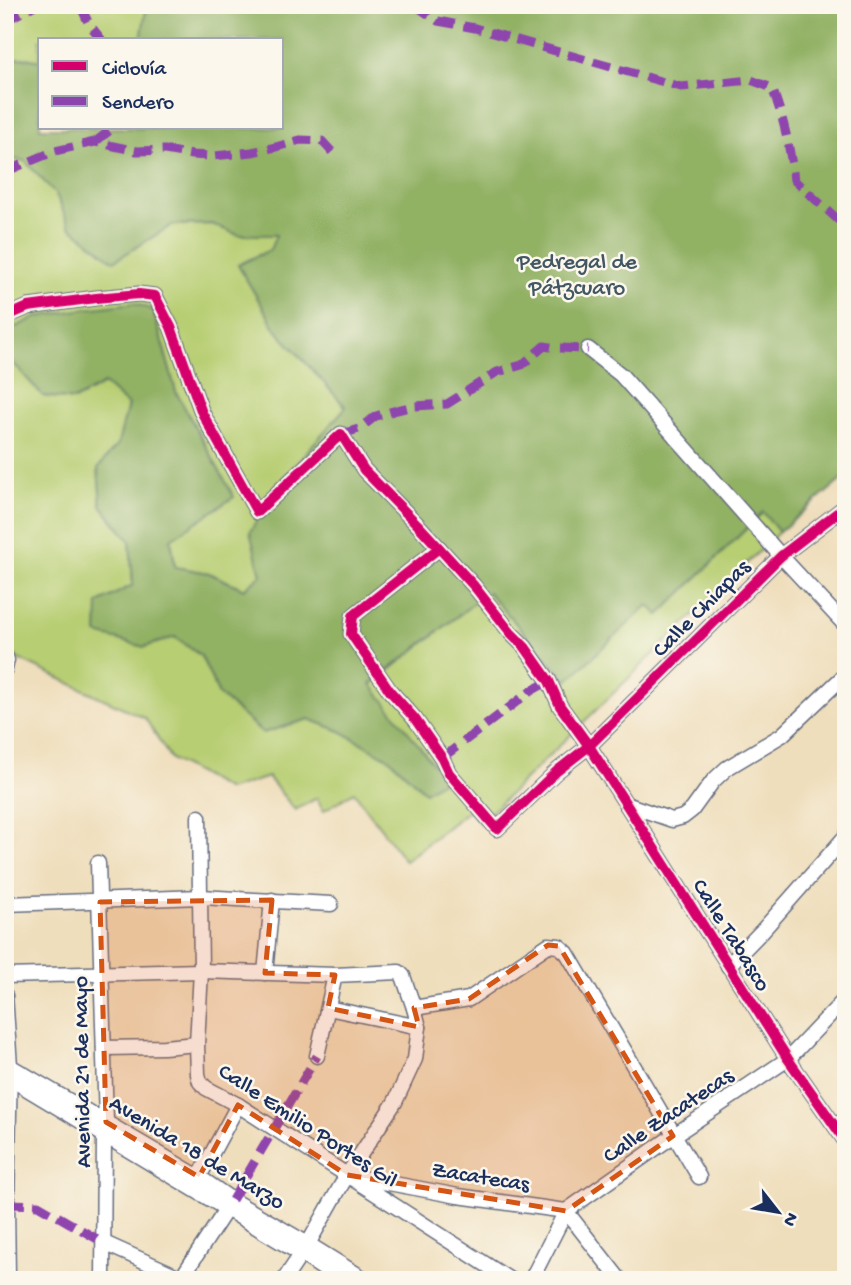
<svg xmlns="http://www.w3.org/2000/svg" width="851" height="1285" viewBox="0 0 851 1285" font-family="'Gochi Hand',sans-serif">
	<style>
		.green { fill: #b7ce72; stroke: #697e68; stroke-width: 2 }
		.forest { fill: #91b164; stroke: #567061; stroke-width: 2 }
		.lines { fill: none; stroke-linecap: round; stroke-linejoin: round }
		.street-casing { stroke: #656c7f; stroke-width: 17 }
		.street { stroke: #fff; stroke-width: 14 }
		.quiet { stroke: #8e44ad; stroke-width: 9; stroke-dasharray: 18 9; stroke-linecap: butt }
		.cycleway-casing { stroke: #fbf7ec; stroke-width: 15 }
		.cycleway { stroke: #d6006c; stroke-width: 10 }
		.marked { fill: #d45514; fill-opacity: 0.2; stroke: #d45514; stroke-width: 5; stroke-dasharray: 14 9; stroke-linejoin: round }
		.labels { text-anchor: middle; stroke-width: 5; stroke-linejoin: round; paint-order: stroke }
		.park-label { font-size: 23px; fill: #425763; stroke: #fbf7ec }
		.street-label { font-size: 23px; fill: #1b2f5e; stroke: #fbf7ec }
	</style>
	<rect width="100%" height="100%" fill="#fbf7ec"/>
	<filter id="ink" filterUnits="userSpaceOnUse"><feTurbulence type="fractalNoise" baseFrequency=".0143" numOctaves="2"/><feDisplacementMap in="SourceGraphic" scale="14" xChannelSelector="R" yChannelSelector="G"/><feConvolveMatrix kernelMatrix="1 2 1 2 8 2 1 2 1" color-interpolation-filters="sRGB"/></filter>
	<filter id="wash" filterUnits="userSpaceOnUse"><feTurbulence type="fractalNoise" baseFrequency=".00686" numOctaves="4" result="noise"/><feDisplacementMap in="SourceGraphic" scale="28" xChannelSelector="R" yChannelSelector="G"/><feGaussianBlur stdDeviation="1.57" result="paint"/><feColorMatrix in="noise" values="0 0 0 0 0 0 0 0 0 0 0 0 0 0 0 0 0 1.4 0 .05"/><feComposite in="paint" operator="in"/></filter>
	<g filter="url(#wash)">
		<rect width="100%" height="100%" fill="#efdebc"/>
		<g class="green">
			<path d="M5,5h142l-6,35h-101v21l-14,-3 -21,1z"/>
			<path d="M5,158l20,3 31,33 14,33 44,34 58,-36 40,-1 26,11h39l-7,15 -32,15 39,66 69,76 -71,81 -14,87 -17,14 -35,-16 -34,-6 -4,-28 26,-105 -21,-42 -23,-82 -116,7 -32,15z"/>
			<path d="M5,354l38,42 31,4 30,-16 24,21 -10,39 -20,24 3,37 29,36 3,44 -34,18 45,44 31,-10 26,19 18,39 44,38 46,-14 31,12 50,28 35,33 19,-13 -73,-94 117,-93 79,89 81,-77 11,11 104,-103 16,20 -299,291 -11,-13 -64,51 -51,-69 -31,19 -6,-13 -22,12 -27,-33 -40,13 -57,-31 -26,-41 -127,-59 -13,-14z"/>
		</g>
		<path class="forest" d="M147,5h699v471l-67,56 -16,-20 -104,103 -11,-10 -81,76 -79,-89 -117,92 74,95 -20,13 -35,-33 -50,-28 -31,-12 -46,14 -44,-38 -18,-39 -26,-19 -31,10 -47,-13 1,-31 35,-18 -3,-44 -29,-36 -3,-37 20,-24 10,-39 -24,-21 -30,16 -31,-4 -38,-42v-22l32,-15 48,-8 49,-6 19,7 23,82 58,105 -63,42 4,28 34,6 35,16 17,-14 -11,-43 25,-44 71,-81 -69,-76 -39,-66 32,-15 6,-15h-38l-26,-11 -40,1 -58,36 -44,-34 -14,-33 -31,-33 -20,-3v-99l21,-1 14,3v67h242v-88h-141z"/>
	</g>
	<g filter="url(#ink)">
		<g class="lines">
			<g class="street-casing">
				<g id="street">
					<path d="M5,317l23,-10 68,-9 43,-4 16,2 16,31 31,86 55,99 84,-78 23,36 53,54 57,62 37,47 14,14 24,34 11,25 29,40 37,58 162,255 58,83"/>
					<path d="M588,349l33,26 160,181 65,70"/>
					<path d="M439,548l-86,68 -2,18 39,57 25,28 27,39 7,15 48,56 60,-58 32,-25 192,-190 65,-50"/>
					<path d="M5,656l2,4 -2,9"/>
					<path d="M626,804l46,16 11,-3 9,-7 21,-29 14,-13 55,-33 64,-61"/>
					<path d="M199,817l2,154 -4,73 1,30 2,8 6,6 32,17 272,175"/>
					<path d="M98,863l8,259 -2,13 -1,145"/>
					<path d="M5,869v56"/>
					<path d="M6,904l195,-7 130,7"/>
					<path d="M728,966l34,-35 84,-95"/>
					<path d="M265,973l7,-73"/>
					<path d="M5,976l196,-5 134,4 64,-3 4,4 11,32 5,19 -4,32 -20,43 -48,73 -39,69 -24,36"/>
					<path d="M5,995l5,71 -3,138 1,76"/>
					<path d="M328,1008l91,19"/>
					<path d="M414,1008l55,-9 79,-54 11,1 8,7 132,224"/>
					<path d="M104,1048l60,-1 33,-3"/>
					<path d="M317,1056l18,-81"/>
					<path d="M5,1066h5l189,111 33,23 76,44 58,36"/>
					<path d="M5,1078h4l292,176 39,26"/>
					<path d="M199,1177l39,-72"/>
					<path d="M357,1177l101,19 108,15"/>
					<path d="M566,1211l54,69"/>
					<path d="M104,1243l82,37"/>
					<path d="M182,1277l44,-67"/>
					<path d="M531,1280l35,-69 107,-75 115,-77 58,-61"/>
				</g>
			</g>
			<use href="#street" class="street"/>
			<g class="quiet">
				<path d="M80,5l9,19 13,16"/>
				<path d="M415,5l23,16 37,7 206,59 70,-7 21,8c12,31 18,60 22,92l52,47"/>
				<path d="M5,21l30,-16"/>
				<path d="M95,142l18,-14"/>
				<path d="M5,169l9,-1 41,-17 40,-9 42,9 28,-1 27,5 22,1 38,-4 24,-5 24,-7 22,1 10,11"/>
				<path d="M341,434l18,-5 17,-13 21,-6 17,-4 33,-2 50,-32 25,-7 22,-19 13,2 31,1"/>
				<path d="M442,758l89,-67 18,-10"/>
				<path d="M232,1200l85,-144"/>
				<path d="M7,1204l31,1 66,38"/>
			</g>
			<g class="cycleway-casing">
				<g id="cycleway">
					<path d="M5,317l23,-10 68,-9 43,-4 16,2 16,31 31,86 55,99 84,-78 23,36 53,54 57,62 37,47 14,14 24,34 11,25 29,40 37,58 162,255 58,83"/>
					<path d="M439,548l-86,68 -2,18 39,57 25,28 27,39 7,15 48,56 60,-58 32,-25 192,-190 65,-50"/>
				</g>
			</g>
			<use href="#cycleway" class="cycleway"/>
		</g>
	</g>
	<path class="marked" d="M272,900l-7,73 70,2 -7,33 91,19 -5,-19 55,-9 79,-54 11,1 114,190 -107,75 -219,-36 -109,-70 -39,72 -93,-55 -6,-220z"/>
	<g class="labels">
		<g class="park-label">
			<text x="577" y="268">Pedregal de<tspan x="577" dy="26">Pátzcuaro</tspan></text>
		</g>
		<g class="street-label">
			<text transform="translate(700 607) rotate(-45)" y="8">Calle Chiapas</text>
			<text transform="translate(733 934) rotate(58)" y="8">Calle Tabasco</text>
			<text transform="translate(80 1072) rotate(-91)" y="8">Avenida 21 de Mayo</text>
			<text transform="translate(667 1114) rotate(-34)" y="8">Calle Zacatecas</text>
			<text transform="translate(309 1124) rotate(33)" y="8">Calle Emilio Portes Gil</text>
			<text transform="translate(198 1151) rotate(31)" y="8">Avenida 18 de Marzo</text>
			<text transform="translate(481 1175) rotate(9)" y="8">Zacatecas</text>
		</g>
	</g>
	<rect width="851" height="1285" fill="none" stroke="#fbf7ec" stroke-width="28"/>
	<rect x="38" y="38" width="245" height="91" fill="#fbf7ec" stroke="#a1a7b3" stroke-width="2"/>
	<rect x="52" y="61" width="35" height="10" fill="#d6006c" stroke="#a1a7b3" stroke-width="2"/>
	<text x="102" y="74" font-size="21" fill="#1b2f5e">Ciclovía</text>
	<rect x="52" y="96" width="35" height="10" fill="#8e44ad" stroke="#a1a7b3" stroke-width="2"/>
	<text x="102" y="108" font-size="21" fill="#1b2f5e">Sendero</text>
	<g transform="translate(778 1212) rotate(121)" stroke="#fbf7ec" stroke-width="5" paint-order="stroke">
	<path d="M0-5L12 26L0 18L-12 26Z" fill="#1b2f5e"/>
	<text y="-10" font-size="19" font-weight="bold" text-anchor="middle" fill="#1b2f5e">N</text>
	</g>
</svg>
